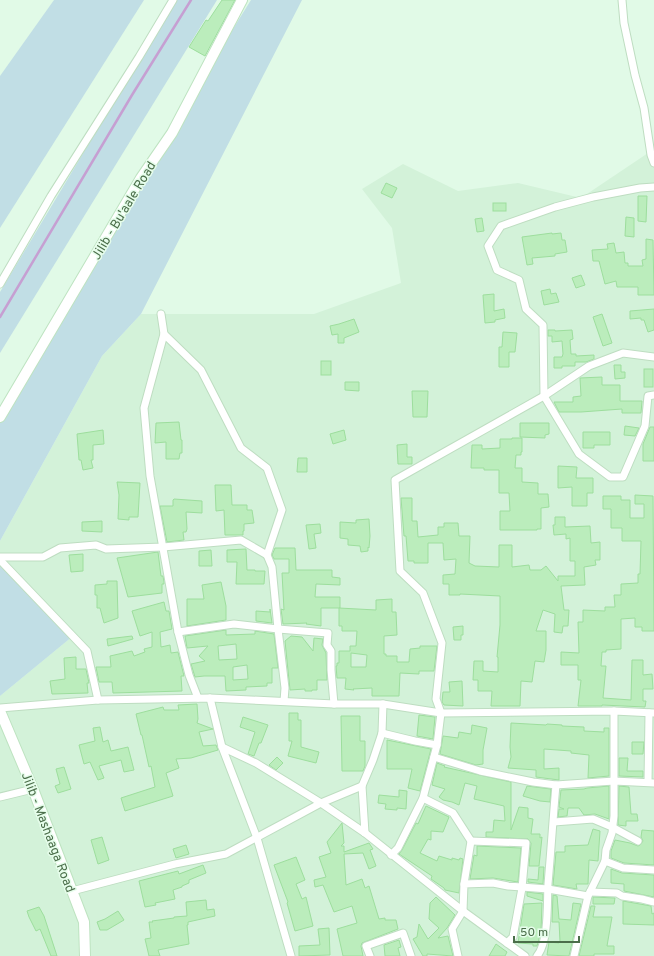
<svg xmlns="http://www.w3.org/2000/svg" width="654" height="956" viewBox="0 0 654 956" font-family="Overpass,sans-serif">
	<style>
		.residential { fill: #d3f2d9 }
		.green { fill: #c1dee5 }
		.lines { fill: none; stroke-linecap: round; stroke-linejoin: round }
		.stream { stroke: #c69fd2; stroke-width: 2.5 }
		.building { fill: #bbedbc; stroke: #9dde9d; fill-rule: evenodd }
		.street-casing { stroke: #beddc1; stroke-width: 9 }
		.secondary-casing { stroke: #bee3c1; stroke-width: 12 }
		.street { stroke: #fff; stroke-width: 7 }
		.secondary { stroke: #fff; stroke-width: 10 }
		.labels { text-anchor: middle; stroke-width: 3; stroke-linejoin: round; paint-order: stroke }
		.street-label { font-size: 13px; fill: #4b6e4a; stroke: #e6fdeb }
	</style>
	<rect width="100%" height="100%" fill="#e1fae7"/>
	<path class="residential" d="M654,149v807h-654v-260l73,-60 -73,-79v-16l102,-185 39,-42h173l87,-31 -9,-55 -30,-39 41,-25 55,27 60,-8 63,15z"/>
	<g class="green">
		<path d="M54,0h90l-144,228v-152z"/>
		<path d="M175,0h42l-217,353v-61z"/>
		<path d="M251,0h51l-161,314 -39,42 -102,185v-134l55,-93z"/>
		<path d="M0,557l73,79 -73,60z"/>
	</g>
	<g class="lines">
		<path class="stream" d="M0,317l132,-222 59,-95"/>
	</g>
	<g class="building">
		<path d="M222,0h13l-30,56 -16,-9 17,-27 2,1z"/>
		<path d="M386,183l11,5 -5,10 -11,-5z"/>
		<path d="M638,196h9l-1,26 -8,-1z"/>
		<rect x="493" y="203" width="13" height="8"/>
		<path d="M626,217l8,1v19l-9,-1z"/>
		<path d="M482,218l2,13 -7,1 -2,-13z"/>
		<path d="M552,233v1l9,-1 1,7h3l2,12 -12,2v2l-23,2 1,6 -6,1 -5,-28z"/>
		<path d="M646,239l7,1 1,55h-16v-8h-21l-1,-6 -11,3 -6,-23h-6l-1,-11 16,-1 -1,-5 7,-1 2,10 8,-1 1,11h3v3h15l-1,-6 4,-1z"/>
		<path d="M581,275l4,10 -9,3 -4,-10z"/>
		<path d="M550,289l1,5 5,-1 3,9 -15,3 -3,-14z"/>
		<path d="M494,294v17l10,-2 1,9 -10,2v2l-10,1 -2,-28z"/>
		<path d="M654,309v21l-6,2 -4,-12h-3v-2l-11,1v-8z"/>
		<path d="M602,314l10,29 -9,3 -10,-29z"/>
		<path d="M354,319l5,13 -15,6v5h-6v-9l-6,1 -2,-9 9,-2z"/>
		<path d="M548,330h7v1l17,-1 1,9 -3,1 1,14h5v2l18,-1v4l-8,3h-11v4h-13v2h-8v-11h8l1,-3 -1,-13 -10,1v-6h-4z"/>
		<path d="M503,332l14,1 -2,19h-6v15h-10v-20h3z"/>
		<rect x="321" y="361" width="10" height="14"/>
		<path d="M614,365h7v7h4v6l-10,1z"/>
		<rect x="644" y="369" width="9" height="18"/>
		<path d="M602,377v8h18v16h22l-1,12h-19v-4l-41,3h-22l-5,-10h19v-5l8,-1 -1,-18z"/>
		<path d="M345,382h14v9l-14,-1z"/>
		<path d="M412,391h16l-1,26h-14z"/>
		<path d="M179,422l2,18h1v13h-2l-1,6h-13v-17l-11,1 1,-20z"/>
		<path d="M520,423h29v11l-4,1v3l-25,-1z"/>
		<path d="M625,426l14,2 -4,8 -11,-1z"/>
		<path d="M650,427h4v34h-11v-17z"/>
		<path d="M103,430l1,14 -11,1v15h-2l2,8 -10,2 -2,-10h-2l-2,-26z"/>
		<path d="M344,430l2,10 -13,4 -3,-10z"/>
		<path d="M583,432h27v13h-16v3h-11z"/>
		<path d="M512,438h10v14h-1v3h-5l-1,13h7v14l16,1v11h10l1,13 -8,1v21h-4v1h-37v-19h10l-1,-18h-10v-23h-15v-2h-13l1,-23h10v4l18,-1v-9h12z"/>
		<path d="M407,444v13h5v7h-14l-1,-19z"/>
		<path d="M298,458h9v14h-10z"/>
		<path d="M558,466l19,1 -1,11h17v15h-6v13h-15v-19l-14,1z"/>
		<path d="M117,482l23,1 -2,34h-9v3l-11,-1 1,-24z"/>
		<path d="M215,485h16l1,20h15v5h5l2,13 -10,1v7h-1v4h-18l-1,-25 -8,1z"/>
		<path d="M635,495l18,1 1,135h-12v-4h-7v-9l-14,1v30l-15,1v2h-4l-1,14h5l-3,32 28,2 1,-40h11v15l9,-1 1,15h-10v12h3l-1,6 -43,-2v1h-24l3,-26h-3v-15h-17v-13l18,1 -1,-31h5v-12l22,1v-4h10l-1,-12h7v-11l17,-1v-9h2l1,-33h-19v-13h-11v-19h-8v-13h18v4h9v18h14v-14h-9z"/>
		<path d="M401,498h11v23h5l1,16 20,-2v-8h6v-4h14l1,13h11l-1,27 6,3 24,1v-22h13v22l17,-2 1,5h11l5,-4 12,15v-5h17v-15h-5v-23l-4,1v-5l-12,1 -1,-10h2v-8h10v10l25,-1 1,17 9,-1v18h-5l1,5 -12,2 1,18 -24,1 3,24h5l-1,16h-5l-1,7 -8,-1 1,-18 -12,-4 -7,21h10v19l-2,12 -9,-1 -3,21 -11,-1 -1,25h-29l1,-15h-14v-11h-5l1,-19h9v10l15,1v-15h-1l3,-32v-29l-40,-2v1h-11v-11h-6v-9l12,-1 1,-15 -12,1 -1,-17h-15v20h-14v-2h-6l-2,-25h-2z"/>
		<path d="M174,499l28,2v12l-16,-1 1,17 -1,3h-3l1,8 -17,2 -7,-36h13v-6z"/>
		<path d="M369,519l1,17 -1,12 -1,-1v4l-7,1 -1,-6 -12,-1v-6l-8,-1v-16l16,1v-3z"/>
		<path d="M102,521v11l-20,-1v-9z"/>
		<path d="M320,524l1,9 -7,1 2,14 -7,1 -3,-24z"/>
		<path d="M275,548h20l1,22h36v7l8,1v7l-24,-1 -1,13h25v11h-19v18l-15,-2 1,-1 -24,1 -2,-15 3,1 -2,-37h7v-14h-15l-2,-4z"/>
		<path d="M246,549l1,21h8v1h10l-1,13h-28l1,-22h-10v-12z"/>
		<path d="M211,550l1,16h-13v-15z"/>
		<path d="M158,552l3,24h2l1,6v2h-2v9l-34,4 -11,-39z"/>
		<path d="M83,554v17l-12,1 -2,-17z"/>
		<path d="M107,581h10l1,37 -14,5 -4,-15h-3v-13h-2v-10l12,-1z"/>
		<path d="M221,582l5,24v14l-39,6v-27h17l-2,-14z"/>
		<path d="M392,599v13h4l1,23 -13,1v18h2v2h11v6h12l1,-13 10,-1v-2h17l-3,25h-15v3l-19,-1 -1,23h-27v-8l-19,1 1,1 -9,-1 1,-11h-9l-1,-12h1v-3h2v-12h11v-5h6l1,-15h-15v-5h-3v-18l37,2v-10zM351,653l16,2 -1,12h-15z"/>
		<path d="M164,602l2,9h3l3,18 -12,3 1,15 9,-2 1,8 7,-1 6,24h-3l1,15 -69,2 -1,-11h-13l-3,-15h15l-1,-11 22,-5 2,5 11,-4 -1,-3 8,-2v-15l-12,4 -8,-25z"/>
		<path d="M270,609l2,14 -16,-2v-10l14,1z"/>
		<path d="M463,626v9h-2v5h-7l-1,-13z"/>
		<path d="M226,630v5l29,-1v-3l19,3 4,34h-6v15h-5v3l-21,1v3l-20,1 -1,-15h-21l-9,1 -4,-13 14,-3 -6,-5 9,-10 -21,2 -2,-12zM236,644l1,15 -18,1 -1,-14zM247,665l1,14 -15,1v-13z"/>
		<path d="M132,636l1,3 -25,7 -1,-7z"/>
		<path d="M291,636l11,1 11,14 1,-13 9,1 -1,6 4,8 1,27h-10v10h-5v1h-7v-2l-15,1 -5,-49z"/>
		<path d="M76,657v12h10l3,14h-2l1,10 -36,1 -2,-13 15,-2 -1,-21z"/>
		<path d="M462,681l1,25 -19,-1 -2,-3 1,-10h7l-1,-10z"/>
		<path d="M197,704l1,15 -1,4 16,6 -14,3 4,14 13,-1 2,5 -27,8 -15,1 3,9 -13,5 7,23 -48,15 -4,-13 34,-11 -4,-21 -2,1 -7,-32h-1l-5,-21 27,-7 1,3h15l-1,-5z"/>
		<path d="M289,713h9v7h3v27l18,5 -3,11 -28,-7 4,-15h-3z"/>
		<path d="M419,715l16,2 -2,22 -16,-3z"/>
		<path d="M341,716h19v25h5v25l-2,5h-21z"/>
		<path d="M243,717l25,8 -7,18h-2l-5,13 -6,-2 7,-22 -15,-5z"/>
		<path d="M511,723l35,2 1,-1 15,1v1l22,1v4l20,1v-4h5v48l-21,2 1,-23 -18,-2v-2l-27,-2v20l15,-1v12l-23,-3v-7l-28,-2 3,-11 -1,-10z"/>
		<path d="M472,725l15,3 -4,22v14l-7,1 -36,-11 3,-18 15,2 1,-6 12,2z"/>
		<path d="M100,727l3,15 5,-2 3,11 17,-4 6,23 -10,2 -3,-12 -22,6 5,12 -6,2 -8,-18 -6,2 -5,-19 16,-4 -2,-13z"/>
		<path d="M387,740l44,9 -11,42 -12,-3 4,-19h-25z"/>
		<path d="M632,742h12l-1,12h-11z"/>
		<path d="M277,757l6,6 -7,7 -7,-5z"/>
		<path d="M619,758h9l-1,13h16v6l-24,-1z"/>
		<path d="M437,763l8,3 -1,1 67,15v48l8,-23 9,1v10l5,1 -2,15h9v4l2,-1 -3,29h-10l2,-23 -3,-4 -42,-2v-5h7l1,-12 11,1 -1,-15 -30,-7 3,-13 -12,-3 -6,22 -7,-3 -9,-2 -4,-3 6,-8 -13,-4z"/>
		<path d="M64,767l7,22 -13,4 -3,-7 5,-2 -4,-15z"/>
		<path d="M527,786l24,3 -1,13 -10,-1 -17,-5z"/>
		<path d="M609,786v33l-14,-5 -11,1 -5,-7h-11l-1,8 -9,1 1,-8h5l-5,-2 2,-17 23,-1 3,-1z"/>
		<path d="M619,786l10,1 2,27h6l1,7h-12v5l-8,-1z"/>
		<path d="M399,790l8,1 -1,18 -9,-1v2l-12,-1 1,-5 -8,-1 1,-8 20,2z"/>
		<path d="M426,806l23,11 -6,15 -12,-1v9l-3,-1 -8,14 17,8 2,-5 13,4v-2l7,2 1,-2 3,1 -4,34 -14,-3 -1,-2 -13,-9 1,-3 -33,-22 3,-4 14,-27 2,1z"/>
		<path d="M342,823l2,20 -3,3h3v6l25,-9 4,6 -3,1 6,16 -7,3 -6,-16 -19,1 2,31 16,-6 3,9 4,-2 10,33 6,-1v2h11l2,9 -36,14 -1,3 2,10h-20l-6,-27 20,-6 -5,-17 -18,6 -11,-27 -8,2 -1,-7 12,-3 -7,-20 12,-4 -4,-11z"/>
		<path d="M593,829l7,2 -2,30 -9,-1 -1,24h-12l1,5 -24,-4 3,-33h9v-6l23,-1z"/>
		<path d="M642,830l12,1v34l-30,-2 -13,-5v-7l4,-11 15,3 8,3 2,-1 3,-4 -2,-4z"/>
		<path d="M102,837l7,23 -11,4 -7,-24z"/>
		<path d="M186,845l3,9 -13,4 -3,-9z"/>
		<path d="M477,846l44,2 -3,34 -25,-4 -23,1 4,-24 3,1z"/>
		<path d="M296,857l9,23 -9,4 6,15 4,-2 7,29 -18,5 -8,-28 1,-1 -14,-37z"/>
		<path d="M203,865l3,8 -17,7v3l-7,3v1l-9,3 2,9 -20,4 1,2 -11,2 -6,-26 39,-10 1,3z"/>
		<path d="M539,867h5l-1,17 -15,-2v-3l10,1z"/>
		<path d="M611,869l11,4 32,2v22l-30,-6v-7l-13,-1z"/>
		<path d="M527,892l16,2v7l-16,-5z"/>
		<path d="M553,895l4,1 2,23 12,1 2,-17 8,1 -12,52 -22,-1 2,-13 10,1 1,-2 -1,-19h-7z"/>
		<path d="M436,897l19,18 -8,13 -9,10 10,-2 5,20 -26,-2v2h-4l-10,-17 4,-2 2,-13 9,15 11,-11 -10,-9 1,-16z"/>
		<path d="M593,897l22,1 -1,6h-21z"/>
		<path d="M206,900l1,10 7,-1 1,7 -27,6v3h-1l2,19 -31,6 2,6h-11l-4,-17 6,-1 -2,-16h4l-1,-1 22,-3v-1l13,-1 -1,-14z"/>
		<path d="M623,901l28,5 1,8 2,-1v12l-31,-1z"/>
		<path d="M542,903l-1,28 -4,15h-4v-2l-15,-1 6,-39z"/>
		<path d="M591,906h4l-2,11h19l-5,29h7v8h-20v2h-15z"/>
		<path d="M39,907l5,9 13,40h-6l-11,-27 -4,2 -7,-14 -2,-6z"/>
		<path d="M118,911l6,9 -17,10h-7l-3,-8 8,-3z"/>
		<path d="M329,928l1,27 -31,1v-10l21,-1 -2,-16z"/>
		<path d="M399,940l2,7 -3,1 2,8h-15l-1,-11z"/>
		<path d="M496,944l11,8 -2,4h-16z"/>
	</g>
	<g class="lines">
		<g class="street-casing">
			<g id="street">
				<path d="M622,0l2,23 11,52 9,33 7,47 3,8"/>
				<path d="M654,187l-14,1 -47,9 -38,10 -54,19 -13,20 9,24 22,10 7,29 17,16 1,71 35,58 31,23h13l22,-51 3,-30 6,-1"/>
				<path d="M0,284l51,-88 88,-139 34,-57"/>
				<path d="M161,314l3,20 37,36 40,78 26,20 15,42 -15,45 5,12 6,62 50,4 -1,12 4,6v19l3,34"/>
				<path d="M164,334l-20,74 6,68 28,156 11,43 9,23"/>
				<path d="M0,557h43l17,-9 36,-3 10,4 57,-2 78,-7 26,15"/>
				<path d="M0,560l87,91 11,49"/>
				<path d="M178,632l56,-8 44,5 7,59 -1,13"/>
				<path d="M210,698l12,49 35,91 34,118"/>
				<path d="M0,708l98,-8 112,-2 124,6h49l58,9 173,-2 40,2"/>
				<path d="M382,733l1,-29"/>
				<path d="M222,747l34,16 65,40 44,30 98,78 62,45"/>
				<path d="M434,757l46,14 53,11 23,3 58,-4 40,2"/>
				<path d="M648,782l1,-69"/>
				<path d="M362,786l3,47"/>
				<path d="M0,797l33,-8"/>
				<path d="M423,798l30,15 18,28 -7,43"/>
				<path d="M554,822l39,-3 19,8 26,14"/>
				<path d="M471,841l55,2 -4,45 -9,49 -6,6"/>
				<path d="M391,855l7,-7 25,-50 14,-53 4,-32 -5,-14 6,-56 -19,-50 -23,-22 -5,-91 149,-84 45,-30 34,-13 31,4"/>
				<path d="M605,861l18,7 31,2"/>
				<path d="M72,891l103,-27 51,-10 95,-51 41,-17 11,-26 9,-27 33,8 22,4"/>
				<path d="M590,892l27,1 5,3 20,3 12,3"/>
				<path d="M370,956l-4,-10 37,-13 8,23"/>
				<path d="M458,956l-6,-27 11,-18 1,-27 29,-1 15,3 40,3 40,7"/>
				<path d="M537,956c12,-14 10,-53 11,-72 3,-33 5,-66 8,-99"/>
				<path d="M574,956l14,-60 17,-35 1,-11 6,-17 2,-17v-105"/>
			</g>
		</g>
		<g class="secondary-casing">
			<g id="secondary">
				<path d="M0,417l141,-239 31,-45 70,-133"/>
				<path d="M0,711l33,78 51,133 1,34"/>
			</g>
		</g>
		<use href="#street" class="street"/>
		<use href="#secondary" class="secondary"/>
	</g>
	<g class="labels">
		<g class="street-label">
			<text transform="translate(123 210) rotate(-59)" y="5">Jilib - Bu'aale Road</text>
			<text transform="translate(49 832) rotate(69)" y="5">Jilib - Mashaaga Road</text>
		</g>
	</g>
	<path d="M514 936v6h65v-6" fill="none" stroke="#4b6e4a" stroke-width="2"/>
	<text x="520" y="936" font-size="12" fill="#4b6e4a" stroke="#e6fdeb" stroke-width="3" paint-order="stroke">50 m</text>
</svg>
